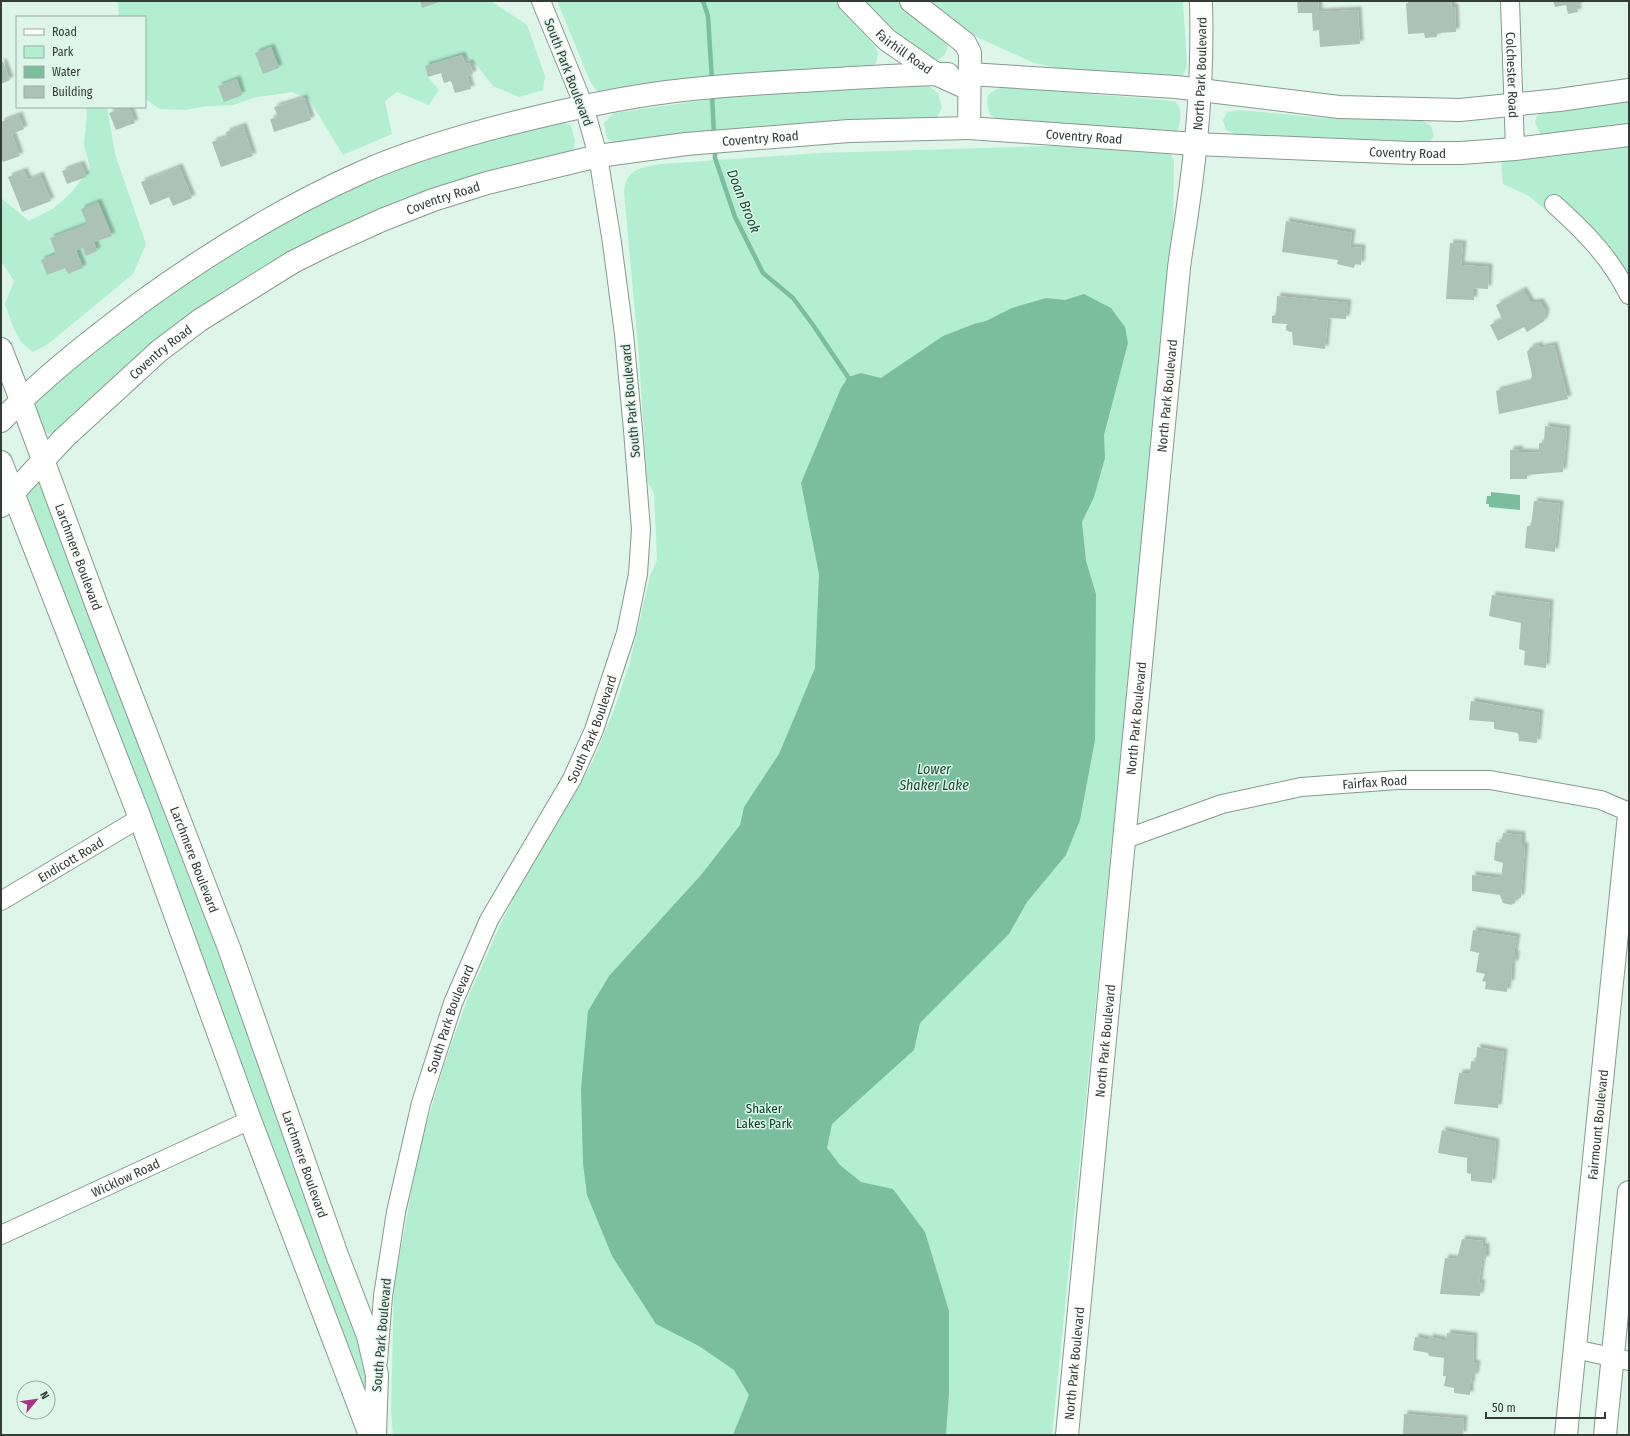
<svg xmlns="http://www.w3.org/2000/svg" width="1630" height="1436" viewBox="0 0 1630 1436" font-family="'Fira Sans Condensed',sans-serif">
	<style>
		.green { fill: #b4eed1 }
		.water { fill: #7bbe9e }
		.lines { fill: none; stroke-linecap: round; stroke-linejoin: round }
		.stream { stroke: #7bbe9e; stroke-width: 4.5 }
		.building { fill: #acc2b7; filter: url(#shadow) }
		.minor-casing { stroke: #859a8f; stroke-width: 20 }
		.tertiary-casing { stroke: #859a8f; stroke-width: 24 }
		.secondary-casing { stroke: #859a8f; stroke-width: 24 }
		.minor { stroke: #fff; stroke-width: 18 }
		.tertiary { stroke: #fff; stroke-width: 22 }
		.secondary { stroke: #fff; stroke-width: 22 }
		.labels { text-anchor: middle; stroke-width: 3; stroke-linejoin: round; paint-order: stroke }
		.street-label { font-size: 13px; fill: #333c37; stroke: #def5e9 }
		.park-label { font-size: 13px; fill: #043f2a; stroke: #def5e9 }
		.water-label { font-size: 14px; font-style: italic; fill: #174c37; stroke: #def5e9 }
	</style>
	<defs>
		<filter id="shadow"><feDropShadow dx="3.5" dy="-3.5" stdDeviation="1" flood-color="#0004"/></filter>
	</defs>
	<rect width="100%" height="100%" fill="#def5e9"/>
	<g class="green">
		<path d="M118,1h302l2,7 22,-7h47l36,24 18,51 -2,14 -24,7 -26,-11 -15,-19 -16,-12 -37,11 3,11 11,13 -10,15 -32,-13 -12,9 7,33 -49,21 -34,-56 -17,-7 -39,6 -20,7 -25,1 -23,4 -25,-1 -15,-10v-82h-26z"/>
		<path d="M557,1h281l37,45 3,7 -2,10 -9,7 -260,25 -10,-4 -7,-10z"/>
		<path d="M857,1h40l48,40 3,7 -4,7 -6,5 -10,-1 -31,-22z"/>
		<path d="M926,1h257l4,66 -6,12 -12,4 -112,-15 -23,-5 -55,-25 -38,-24z"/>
		<path d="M927,85l11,8 4,15 -5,10 -318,28 -12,-8 -3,-15 10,-10 113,-16 128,-10z"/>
		<path d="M1007,87l168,14c8,10 6,20 2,31l-175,-10 -12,-7 -3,-12 1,-8 9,-6z"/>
		<path d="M1629,100v28l-81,10 -8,-5 -5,-11 2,-6 6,-5z"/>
		<path d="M86,107h21l8,47 31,90 -13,30 -85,70 -15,8 -12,-10 -8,-15 -8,-23 9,-23 -13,-20v-63l28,23 25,-13 17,-15 19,-25 -6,-24 3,-29z"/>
		<path d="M1238,110l88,8 97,3 8,5 3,9 -3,5 -8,5 -186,-10 -11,-5 -3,-10 4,-8z"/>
		<path d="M563,122l8,4 4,15 -2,9 -9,5 -206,68 -298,207 -11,4 -9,-6 -7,-15 4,-14 64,-56 132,-92 65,-36 51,-25 65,-26 55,-19z"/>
		<path d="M1629,144v138l-74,-83 -8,12 -18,-15 -26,-12 -2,-26z"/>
		<path d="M1085,145l80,7 5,2 4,6 -1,76 -121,1199h-659l-2,-25 3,-123 25,-138 25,-84 23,-65 34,-77 22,-43 68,-115 22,-52 17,-51 20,-86 7,-16 -3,-67 -7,-12 -8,-124 -15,-165c2,-24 17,-24 37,-28l159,-11z"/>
		<path d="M42,460l326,876 7,99 -361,-942z"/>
	</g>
	<g class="water">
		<path d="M1084,294l27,14 14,19 3,16 -24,92 1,23 -11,39 -12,25 4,39 10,33 -1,146 -15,80 -14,35 -39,47 -18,32 -89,89 -6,27 -82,74 -5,24 13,17 21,17 32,7 32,43 24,79v82l-3,42h-213l16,-40 -15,-25 -35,-24 -43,-22 -44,-68 -25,-61 -4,-32 -2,-74 7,-78 21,-35 92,-101 39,-50 4,-18 35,-53 36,-86 4,-94 -18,-91 40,-95 7,-11 13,-4 20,5 62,-42 31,-12 12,-3 26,-13 34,-10 19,2z"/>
		<path d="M1491,492l29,3v15l-31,-3v-3h-3l1,-8h4z"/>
	</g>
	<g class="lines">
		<g class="stream">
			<path d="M703,1l5,15 4,65"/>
			<path d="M712,92l2,45"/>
			<path d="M715,148v10l20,59 28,56 30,25 20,27 35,52"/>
		</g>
	</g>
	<g class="building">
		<path d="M420,1h23l-21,7z"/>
		<path d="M1297,1h21l1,11 39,-2 2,34 -40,3 -1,-17 -6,1 -1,-18h-14z"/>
		<path d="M1408,1h43l1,6h3l1,25 -19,1v4l-12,1 -1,-5 -16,1 -2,-31h2z"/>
		<path d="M1553,1h26l1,4 -3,1 1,6 -10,2 -2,-9 -11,2z"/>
		<path d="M271,47l8,21 -16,6 -8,-21z"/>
		<path d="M462,55l3,9 5,-1 3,11 -6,2 4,13 -16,4 -4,-12 -7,2 -3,-10 -13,4 -3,-11z"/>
		<path d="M1,62h2l7,18 -9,4z"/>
		<path d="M237,79l5,16 -18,7 -6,-16z"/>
		<path d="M304,98l7,22 -37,12 -4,-13 8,-2 -4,-10z"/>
		<path d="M126,107h3l6,16 -19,7 -7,-17z"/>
		<path d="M19,115l5,14 -12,5 8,22 -17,6 -2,-5v-35z"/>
		<path d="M243,126l10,30 -32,11 -9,-25 15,-5 -1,-5z"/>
		<path d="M81,164l5,13 -19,7 -5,-13z"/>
		<path d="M179,167l13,31 -19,8 -4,-9 -19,8 -9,-23z"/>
		<path d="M24,171l4,9 12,-5 11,26 -29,11 -14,-35z"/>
		<path d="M98,202l14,34 -18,6 3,9 -11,5 -3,-8 -7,2 7,18 -15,6 -3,-6 -18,7 -6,-15 15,-6 -6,-16 37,-14 -6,-15z"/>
		<path d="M1286,221l66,12 -2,14 12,1 -1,17 -6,-1 -1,4 -17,-4 1,-4 -56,-8z"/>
		<path d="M1450,243l13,1 -2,21 28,2 -1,22 -14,-1v12l-28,-1z"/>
		<path d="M1523,290l8,13 9,-1 6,10 -2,9 -17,11 -3,-5 -26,14 -8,-16 12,-6 -6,-14z"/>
		<path d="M1277,296l71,7 -2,16 -18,-1 -3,31 -32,-4 -1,-13h-2l-4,-2v-4l2,-2 -16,-1v-7l4,-1z"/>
		<path d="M1539,345l1,3 14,-3 14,54 -69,15 -3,-23 34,-9 2,-7 -5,-23 4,-5z"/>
		<path d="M1545,426l22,3 -4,43 -36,3v4h-17v-29l9,-1v3l24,1v-3h-4v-7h5z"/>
		<path d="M1534,501l26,3 -5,48 -30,-4 2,-22h4z"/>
		<path d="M1492,595l58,8 -4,65 -22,-3 1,-14 -6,-2 2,-26 -32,-7z"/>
		<path d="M1471,701l69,12 -3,30 -18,-2 -1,-8 -24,-4v-7l-25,-2z"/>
		<path d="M1503,833l19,2v11h3l-4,52h-5l-1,5 -4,2 -8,-2 -3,-8 -28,-4v-16l29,3 2,-15 -9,-3 2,-18 5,1z"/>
		<path d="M1473,930l44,7 -3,17h2l-1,10h-3l-1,19 -3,1 -1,8 -22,-3 1,-7 -4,-1 3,-7 -9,-2 3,-19 -9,-2z"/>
		<path d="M1477,1047l27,5 -6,56 -44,-4 5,-31h11l1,-12 5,1z"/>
		<path d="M1442,1130l54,12 -4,41 -21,-2v-7l-4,-1v-15l-29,-5z"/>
		<path d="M1462,1239l21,2 -1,5 4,1v12l-4,1 -3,23h3l-2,13 -40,-2 5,-36 12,1z"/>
		<path d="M1447,1333l27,3 -1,27 4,1 -2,13h-4l1,7h-2v11l-16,-2v-5l-10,-2 2,-10h-3l1,-18 -15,-2 -1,-3 -15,-3 2,-13 14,3 1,-3 16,4z"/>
		<path d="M1404,1414l60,5 -1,16h-60z"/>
	</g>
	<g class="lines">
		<g class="minor-casing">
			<g id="minor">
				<path id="s1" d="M1510,1l5,148"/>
				<path d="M1554,204c31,28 56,53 75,91"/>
				<path id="s2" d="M1125,839l97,-35 79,-17 97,-7h92l111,20 28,12"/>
				<path id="s3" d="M1,901l139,-83"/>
				<path id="s4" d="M1,1235l249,-115"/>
				<path d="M1575,1349l54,12"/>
				<path id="s5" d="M378,1361l5,-65 13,-84 25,-109 32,-100 36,-83 83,-141 22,-49 32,-97 12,-59 3,-45 -8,-99 -9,-96 -12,-91 -14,-87 -14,-50 -43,-105"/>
			</g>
		</g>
		<g class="tertiary-casing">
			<g id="tertiary">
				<path d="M1,421c42,-44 90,-81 139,-118 69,-50 142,-95 220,-130 54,-24 111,-40 169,-54 45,-11 91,-21 138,-27 50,-7 101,-9 151,-12 43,-2 87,-6 130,-6"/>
				<path id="s6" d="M1,506l63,-68 95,-87 41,-31 93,-58 32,-16 57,-26 51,-20 54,-17 111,-27 88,-12 163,-13 120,-3"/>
				<path id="s7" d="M1067,1435l111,-1157c2,-24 7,-48 10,-72 10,-68 15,-137 13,-205"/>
			</g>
		</g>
		<g class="secondary-casing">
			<g id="secondary">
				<path id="s8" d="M849,1l38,39 49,34 33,15"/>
				<path id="s9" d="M911,1l54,42 5,10 -1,75 226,16 216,9h50l54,-4 114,-14"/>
				<path d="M969,74l207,13 163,20 121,3 99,-10 70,-10"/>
				<path id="s10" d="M1,349l20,51 77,209 131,339 108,307 31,81 9,39 -2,60"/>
				<path d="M1,462l139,356 110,302 120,315"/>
				<path id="s11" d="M1566,1435l63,-620"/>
				<path d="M1605,1435l24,-243"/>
			</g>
		</g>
		<use href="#minor" class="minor"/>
		<use href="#tertiary" class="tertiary"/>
		<use href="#secondary" class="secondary"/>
	</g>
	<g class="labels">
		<g class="street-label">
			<text dy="5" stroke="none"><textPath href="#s8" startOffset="75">Fairhill Road</textPath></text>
			<text transform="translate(569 72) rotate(69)" y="5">South Park Boulevard</text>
			<text dy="5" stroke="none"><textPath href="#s7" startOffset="1368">North Park Boulevard</textPath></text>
			<text dy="5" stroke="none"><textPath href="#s1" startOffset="74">Colchester Road</textPath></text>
			<text dy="5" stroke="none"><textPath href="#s9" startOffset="270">Coventry Road</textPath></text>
			<text dy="5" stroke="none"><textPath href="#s6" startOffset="870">Coventry Road</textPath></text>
			<text dy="5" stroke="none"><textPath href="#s9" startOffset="594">Coventry Road</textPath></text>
			<text dy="5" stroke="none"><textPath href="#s6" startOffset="546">Coventry Road</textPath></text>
			<text dy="5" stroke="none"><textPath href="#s6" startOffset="222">Coventry Road</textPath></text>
			<text dy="5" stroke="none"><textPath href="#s7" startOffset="1044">North Park Boulevard</textPath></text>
			<text transform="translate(630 401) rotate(-95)" y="5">South Park Boulevard</text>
			<text dy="5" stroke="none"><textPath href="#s10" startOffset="222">Larchmere Boulevard</textPath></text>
			<text dy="5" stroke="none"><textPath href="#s7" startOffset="720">North Park Boulevard</textPath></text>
			<text dy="5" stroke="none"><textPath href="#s5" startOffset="675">South Park Boulevard</textPath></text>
			<text dy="5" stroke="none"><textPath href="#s2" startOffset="258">Fairfax Road</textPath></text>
			<text dy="5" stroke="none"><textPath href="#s3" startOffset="81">Endicott Road</textPath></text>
			<text dy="5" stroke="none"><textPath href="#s10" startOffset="546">Larchmere Boulevard</textPath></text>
			<text dy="5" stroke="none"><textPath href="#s5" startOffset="351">South Park Boulevard</textPath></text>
			<text dy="5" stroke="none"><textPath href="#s7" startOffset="396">North Park Boulevard</textPath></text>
			<text dy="5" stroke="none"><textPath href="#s11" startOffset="312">Fairmount Boulevard</textPath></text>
			<text dy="5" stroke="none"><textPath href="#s10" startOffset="870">Larchmere Boulevard</textPath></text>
			<text dy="5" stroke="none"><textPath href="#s4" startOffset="137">Wicklow Road</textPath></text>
			<text transform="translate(381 1335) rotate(-85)" y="5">South Park Boulevard</text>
			<text dy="5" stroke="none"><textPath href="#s7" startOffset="72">North Park Boulevard</textPath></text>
		</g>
		<g class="park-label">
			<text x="764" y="1113">Shaker<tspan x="764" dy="15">Lakes Park</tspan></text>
		</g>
		<g class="water-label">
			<text transform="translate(744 201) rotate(68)" y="5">Doan Brook</text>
			<text x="934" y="774">Lower<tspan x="934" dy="16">Shaker Lake</tspan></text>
		</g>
	</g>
	<rect width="1630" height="1436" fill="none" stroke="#333c37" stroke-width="4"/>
	<rect x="16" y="16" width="130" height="92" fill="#def5e9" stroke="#9aaba2"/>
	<rect x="24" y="29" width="20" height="6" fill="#ffffff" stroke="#9aaba2"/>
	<text x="52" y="36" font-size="12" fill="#333c37">Road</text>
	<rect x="24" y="46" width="20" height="12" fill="#b4eed1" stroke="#9aaba2"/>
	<text x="52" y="56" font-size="12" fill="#333c37">Park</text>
	<rect x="24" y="66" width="20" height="12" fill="#7bbe9e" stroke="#9aaba2"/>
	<text x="52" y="76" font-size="12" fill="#333c37">Water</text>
	<rect x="24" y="86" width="20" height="12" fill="#acc2b7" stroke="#9aaba2"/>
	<text x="52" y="96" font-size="12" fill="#333c37">Building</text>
	<g transform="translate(36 1400) rotate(61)"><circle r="19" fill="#def5e9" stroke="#9aaba2"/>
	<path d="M0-3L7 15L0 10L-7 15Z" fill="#ac3286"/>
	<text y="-6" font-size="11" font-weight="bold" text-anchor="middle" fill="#333c37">N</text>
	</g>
	<path d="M1486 1412v6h119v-6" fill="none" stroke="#333c37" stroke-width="2"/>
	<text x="1492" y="1412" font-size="12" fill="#333c37" stroke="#def5e9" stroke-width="3" paint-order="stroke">50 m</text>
</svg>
